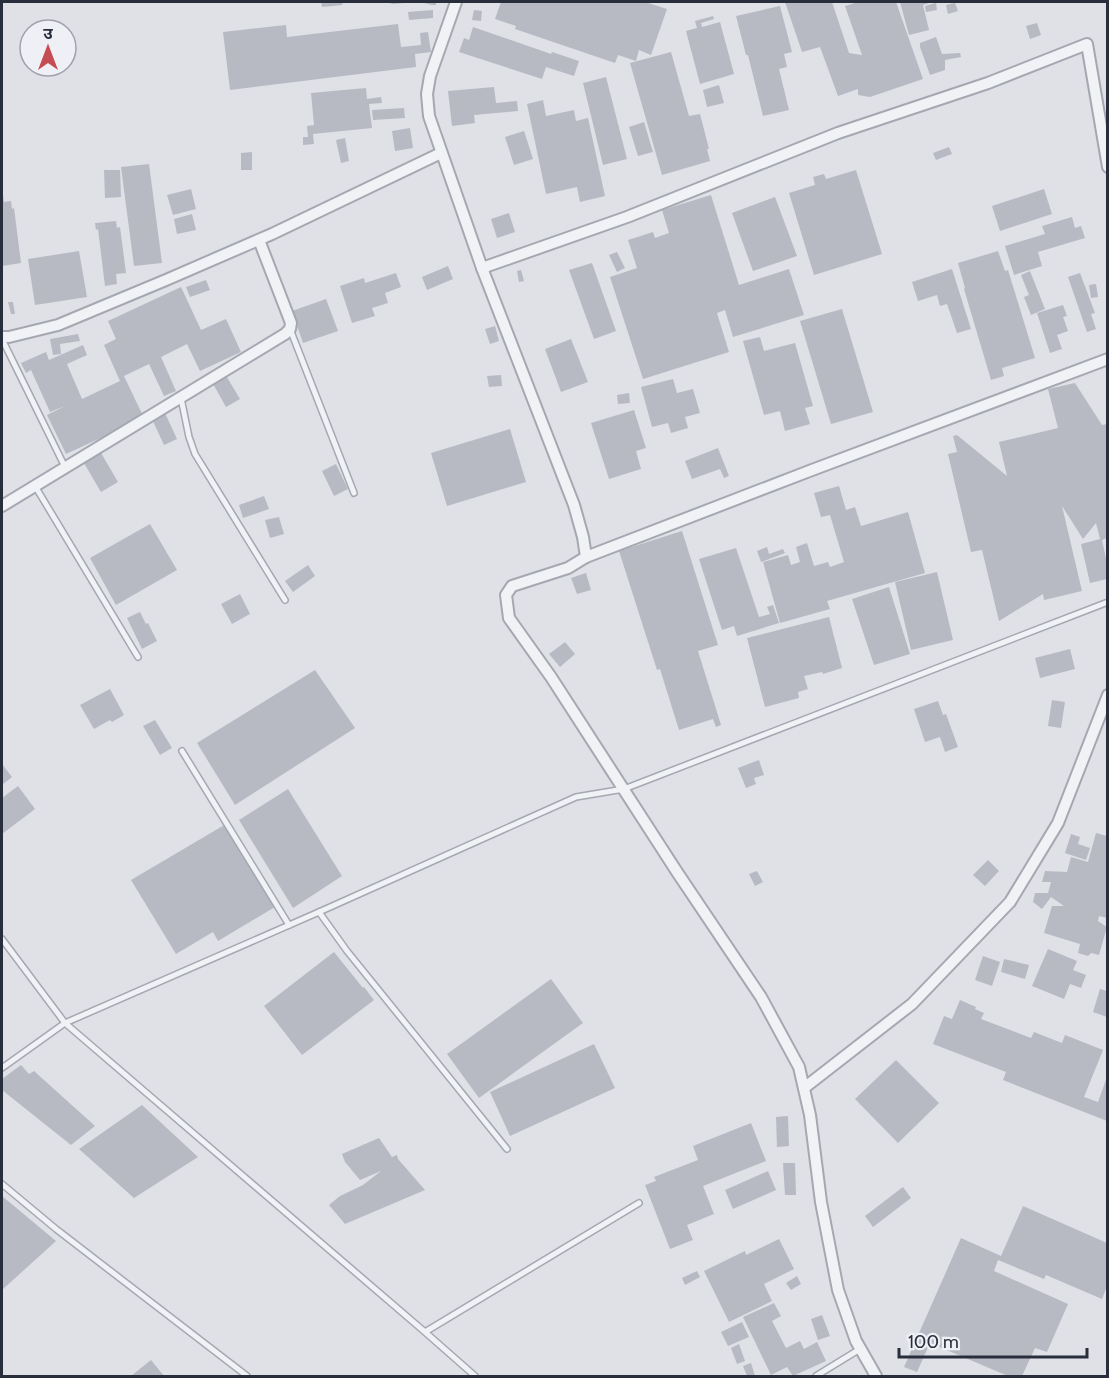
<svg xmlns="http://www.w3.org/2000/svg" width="1109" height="1378" viewBox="0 0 1109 1378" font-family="Cabin,'Noto Sans Devanagari',sans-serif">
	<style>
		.building { fill: #b7bac3 }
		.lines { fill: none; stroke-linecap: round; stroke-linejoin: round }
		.lane-casing { stroke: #a5a8b1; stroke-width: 8 }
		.street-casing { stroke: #a5a8b1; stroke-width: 14 }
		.lane { stroke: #f1f2f6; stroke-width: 5 }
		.street { stroke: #f1f2f6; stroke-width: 10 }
	</style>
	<rect width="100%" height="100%" fill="#dfe1e7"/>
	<g class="building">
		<path d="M321,2h22l-1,3 -20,2z"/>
		<path d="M385,2h20v1l-12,1z"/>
		<path d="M420,2h16v3h-4z"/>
		<path d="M501,2h144l22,7 -16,46 -12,-5 -3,11 -18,-6 -3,8 -100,-34 1,-3 -21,-7z"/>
		<path d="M785,2h47l17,51 13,2 -17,-49 13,-4h38l27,77 -53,18 -12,-2v-6l-20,7 -18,-49 -18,5z"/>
		<path d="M900,2h32l-9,3 6,25 -20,5z"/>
		<path d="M936,3l1,7 -11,2 -1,-6z"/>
		<path d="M955,3l3,8 -10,3 -2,-9z"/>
		<path d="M780,6l12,46 -8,2 3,13 -8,2 10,41 -26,6 -15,-61h-2l-10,-39z"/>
		<path d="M433,10v8l-24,2 -1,-8z"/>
		<path d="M474,10l8,1 -1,10 -9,-1z"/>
		<path d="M713,16l1,3 -13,4 1,4 18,-5 14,52 -34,10 -14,-53 11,-3 -2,-7z"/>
		<path d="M1037,23l4,12 -11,4 -4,-13z"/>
		<path d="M398,24l3,23 20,-2 -1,-12 8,-1 3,20 -16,2 1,13 -186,23 -7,-58 63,-7 1,12z"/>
		<path d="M473,27l78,27 1,-2 27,9 -5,15 -28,-9 -4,12 -83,-27 5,-14 5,2z"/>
		<path d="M936,37l6,17 18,-1 1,4 -16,3v10l-15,5 -10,-28v-4z"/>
		<path d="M671,52l18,64 11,-2 9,35h-2l3,12 -48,14 -32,-112z"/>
		<path d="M606,77l21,82 -24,6 -20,-82z"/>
		<path d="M719,85l5,18 -17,4 -4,-17z"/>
		<path d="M494,87l2,16 21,-2 1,10 -44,4 1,8 -23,3 -4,-35z"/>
		<path d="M366,88l1,11 14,-2 1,6 -13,1 3,24 -59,6 1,10 -11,1v-8h5l-1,-11 7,-1 -3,-32z"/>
		<path d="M543,100l3,16 28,-6 2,11 12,-3 17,78 -25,6 -3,-15 -31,7 -19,-90z"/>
		<path d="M404,108l1,10 -32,2 -1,-10z"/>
		<path d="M644,122l9,30 -15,4 -9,-29z"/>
		<path d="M410,128l3,20 -18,3 -3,-20z"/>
		<path d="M524,131l9,28 -19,6 -9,-28z"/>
		<path d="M345,138l4,23 -8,2 -5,-23z"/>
		<path d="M949,147l3,7 -16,6 -3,-7z"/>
		<path d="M252,152v18h-11v-17z"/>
		<path d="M149,164l13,99 -28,3 -13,-99z"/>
		<path d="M104,170h16l1,27 -16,1z"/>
		<path d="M856,170l26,84 -68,21 -25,-82 26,-8 -2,-8 11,-3 2,5z"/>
		<path d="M191,189l5,20 -23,6 -6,-20z"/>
		<path d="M1044,189l8,25 -52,17 -8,-25z"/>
		<path d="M2,195h1l1,7 7,-1 1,8 2,-1 7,55 -19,3z"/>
		<path d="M711,195l28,90 50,-16 15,46 -71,22 -8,-27 -8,3 12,39 -86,27 -33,-102 27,-9 -9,-28 25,-8 2,6 14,-5 -7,-23z"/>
		<path d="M775,197l22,59 -44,15 -21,-58z"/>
		<path d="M509,213l6,19 -18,6 -6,-19z"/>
		<path d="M192,214l4,16 -19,4 -3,-15z"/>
		<path d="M1072,217l3,11 6,-2 4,12 -47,14 4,14 -28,9 -9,-29 40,-12 -3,-8z"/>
		<path d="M116,221l1,7 3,-1 6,46 -10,1 1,10 -12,2 -7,-57 -2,1 -1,-7z"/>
		<path d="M79,251l8,46 -52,8 -7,-46z"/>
		<path d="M998,251l7,20 3,-1 27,88 -33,10 2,8 -13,4 -27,-91 1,-1 -7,-25z"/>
		<path d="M617,252l8,16 -8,4 -8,-17z"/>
		<path d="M592,263l24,68 -22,8 -25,-69z"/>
		<path d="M448,266l5,13 -26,11 -5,-13z"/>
		<path d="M952,269l19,60 -14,4 -10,-29 -7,2 -3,-11 -19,6 -6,-19z"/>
		<path d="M521,270l3,11 -5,1 -2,-11z"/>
		<path d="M1030,271l15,38 -14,6 -7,-18 5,-2 -8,-20z"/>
		<path d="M396,273l5,14 -16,6 3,10 -16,5 3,8 -23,7 -12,-37 24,-8 1,5z"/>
		<path d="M1080,273l15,40 -4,1 5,15 -9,3 -19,-55z"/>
		<path d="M206,280l4,10 -20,7 -4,-10z"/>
		<path d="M1096,284l2,13 -7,1 -2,-13z"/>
		<path d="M181,287l20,43 25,-11 15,33 -41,19 -13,-27 -26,13 15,34 -12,5 -15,-32 -25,12 20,42 -78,36 -19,-39 18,-9 -15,6 -19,-42 -5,3 -5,-10 25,-11 3,8 34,-15 4,10 -20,9 15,35 38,-18 -16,-36 12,-6 -8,-18z"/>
		<path d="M326,299l12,32 -35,12 -11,-32z"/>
		<path d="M8,302h5l2,12h-4z"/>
		<path d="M1063,305l4,11 -4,1 5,14 -11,4 5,14 -12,4 -13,-40z"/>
		<path d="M842,309l31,103 -42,12 -31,-103z"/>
		<path d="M495,326l4,15 -9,3 -5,-15z"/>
		<path d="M78,334l2,7 -20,3 1,10 -8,1 -3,-16z"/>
		<path d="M760,337l4,14 31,-8 18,63 -8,2 5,16 -25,7 -5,-20 -16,4 -21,-74z"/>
		<path d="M571,339l17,43 -27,10 -16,-43z"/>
		<path d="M225,374l15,25 -14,8 -14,-25z"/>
		<path d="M501,375l1,11 -13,1 -2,-11z"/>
		<path d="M673,379l4,14 16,-4 7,24 -15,4 3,11 -17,5 -3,-10 -16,4 -11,-40z"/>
		<path d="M1075,383l27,42 5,-1v114l-5,2 5,23v16l-17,4 -9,-39 19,-5 -4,-16 -13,16 -21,-33 20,85 -38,9 -1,-6 -44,27 -17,-71 -11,2 -23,-98 9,-2 -4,-16 4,-1 50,41 -8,-34 59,-14 -10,-39z"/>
		<path d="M629,393l1,10 -12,1 -1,-9z"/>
		<path d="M634,410l12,38 -10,3 5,18 -32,10 -18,-56z"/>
		<path d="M165,413l12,26 -13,6 -12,-26z"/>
		<path d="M510,429l16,53 -79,24 -16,-53z"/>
		<path d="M718,448l11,28 -5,2 -4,-9 -28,10 -7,-18z"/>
		<path d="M101,453l17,29 -17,10 -17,-29z"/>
		<path d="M336,464l12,25 -14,7 -12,-25z"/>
		<path d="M839,486l7,24 9,-3 6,19 47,-14 17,61 -98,28 3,8 -50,14 -17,-61 25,-7 3,10 9,-3 -4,-15 11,-4 7,23 14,-4 2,5 14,-5 -14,-47 -9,2 -7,-24z"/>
		<path d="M264,496l5,13 -26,9 -4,-13z"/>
		<path d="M279,517l5,17 -14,4 -5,-18z"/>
		<path d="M150,524l27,46 -61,35 -26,-47z"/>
		<path d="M682,531l36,114 -20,6 23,74 -5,2 -3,-8 -34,11 -19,-61 -3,1 -38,-119z"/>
		<path d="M767,547l2,7 14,-5 2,4 -24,9 -4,-11z"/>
		<path d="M736,548l23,69 11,-3 -3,-7 6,-2 6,18 -42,13 -3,-10 -12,4 -23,-71z"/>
		<path d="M308,565l7,11 -22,16 -8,-11z"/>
		<path d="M937,572l16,68 -42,10 -16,-68z"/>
		<path d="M586,573l5,17 -14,4 -6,-16z"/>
		<path d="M889,587l21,67 -36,11 -22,-66z"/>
		<path d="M240,594l10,20 -18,10 -11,-20z"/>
		<path d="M140,612l6,12 2,-1 9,18 -15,8 -15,-31z"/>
		<path d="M829,617l13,51 -19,6 -1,-2 -18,4 4,13 -10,3 1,6 -34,9 -18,-69z"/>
		<path d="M565,642l10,12 -15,13 -11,-13z"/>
		<path d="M1070,649l5,20 -35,9 -5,-20z"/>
		<path d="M315,670l40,58 -120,77 -38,-62z"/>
		<path d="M110,689l14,26 -12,7 -2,-2 -16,9 -14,-24z"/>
		<path d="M1052,700l13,2 -4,26 -13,-2z"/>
		<path d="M938,701l5,14 3,-1 12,33 -13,5 -5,-15 -15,5 -11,-33z"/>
		<path d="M155,720l17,28 -12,7 -17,-29z"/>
		<path d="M759,760l5,15 -10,3 2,6 -10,4 -8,-20z"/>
		<path d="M2,764l10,13 -10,8z"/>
		<path d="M18,786l17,23 -33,25v-36z"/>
		<path d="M288,789l54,87 -49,32 -54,-88z"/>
		<path d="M226,824l49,83 -57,34 -5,-9 -37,22 -45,-74z"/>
		<path d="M1096,833l11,3v82l-8,-2 -1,5 9,6 -8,28 -8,-2 -3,3 -10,-3 2,-9 -36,-11 8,-27h12l-13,-9 -9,12 -9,-7 2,-9h13l3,-11h-9l3,-11 22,1 4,-15 17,5z"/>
		<path d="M1071,834l9,3 -2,7 12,4 -4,12 -21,-7z"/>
		<path d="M988,860l11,11 -14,15 -12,-11z"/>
		<path d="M757,871l6,11 -8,4 -6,-12z"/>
		<path d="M1048,949l29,12 -4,9 13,5 -5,13 -11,-4 -6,15 -32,-13z"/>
		<path d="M334,952l29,36 1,-1 10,13 -72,55 -38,-49z"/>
		<path d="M983,956l17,6 -8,24 -17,-6z"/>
		<path d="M1004,959l25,6 -4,14 -24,-7z"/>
		<path d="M551,979l32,44 -104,75 -32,-44z"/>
		<path d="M1100,989l7,2v26l-14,-5z"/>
		<path d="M960,1000l16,7 -1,2 9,4 -3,6 50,19 3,-6 28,11 3,-8 38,15 -19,47 14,5 9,-25v44l-104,-41 3,-8 -73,-28 11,-28 8,3z"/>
		<path d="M594,1044l21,44 -105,48 -20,-44z"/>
		<path d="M896,1060l43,43 -41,40 -43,-44z"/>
		<path d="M21,1065l8,9 5,-3 61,55 -24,19 -69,-55v-11z"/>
		<path d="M142,1105l56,52 -64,41 -55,-49z"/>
		<path d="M788,1116l1,30 -12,1 -1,-30z"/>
		<path d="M751,1123l15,38 -63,25 11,28 -27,11 6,15 -23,9 -25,-64 11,-4 -2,-4 44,-17 -5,-14z"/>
		<path d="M379,1138l13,19 5,-2 1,4 27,31 -80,34 -16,-19 11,-9 23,-11 18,-14 -21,9 -15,-18 -3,-8z"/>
		<path d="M783,1163h12l1,32h-11z"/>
		<path d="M768,1171l8,19 -43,19 -8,-19z"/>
		<path d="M903,1187l8,11 -38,29 -8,-11z"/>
		<path d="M2,1196l54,45 -54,49z"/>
		<path d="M1023,1206l84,37v43l-5,13 -56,-24 -2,4 -46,-19 -4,11 74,33 -21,48 -12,-4 -13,28h-14l-78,-33 -13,29 -13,-5 57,-129 40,18z"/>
		<path d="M779,1239l15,30 -30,15 8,17 -43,21 -25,-51 41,-20 1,4z"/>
		<path d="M697,1271l3,6 -15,8 -3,-7z"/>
		<path d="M797,1276l4,8 -10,6 -5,-7z"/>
		<path d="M774,1303l7,13 -9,5 14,27 14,-7 4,8 13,-7 9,19 -33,15 -6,-9 -16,8 -28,-58z"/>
		<path d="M822,1315l8,21 -12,4 -7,-21z"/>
		<path d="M742,1322l7,15 -21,9 -7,-14z"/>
		<path d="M739,1344l6,17 -8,3 -6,-16z"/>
		<path d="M151,1360l13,16h-33z"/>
		<path d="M751,1363l4,13h-8l-4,-10z"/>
	</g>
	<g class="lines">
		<g class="lane-casing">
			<g id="lane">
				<path d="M290,329l64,164"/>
				<path d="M2,339l63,128"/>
				<path d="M181,398l8,39 6,17 90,146"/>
				<path d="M35,486l103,171"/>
				<path d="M182,751l107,174"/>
				<path d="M319,912l28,39 160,198"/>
				<path d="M2,939l63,84 360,309 50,44"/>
				<path d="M2,1068l63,-45 254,-111 257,-115 48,-8 484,-187"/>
				<path d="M2,1184l54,45 191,147"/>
				<path d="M425,1332l214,-129"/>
				<path d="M816,1376l44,-27"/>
			</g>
		</g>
		<g class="street-casing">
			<g id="street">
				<path d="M456,2l-26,74 -3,18 2,22 53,152 92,237 9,32 3,20 -18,11 -56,18 -6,9 3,23 42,59 126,195 84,125 38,70 11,48 11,87 17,88 18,51 20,35"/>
				<path d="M482,268l145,-51 211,-84 150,-50 99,-39 21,123"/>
				<path d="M2,337h7l49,-12 108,-45 106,-46 169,-81"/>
				<path d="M2,506l283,-172 5,-5 1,-6 -32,-83"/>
				<path d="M586,557l226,-87 296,-111"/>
				<path d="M804,1088l108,-84 98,-102 48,-79 50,-128"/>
			</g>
		</g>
		<use href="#lane" class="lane"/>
		<use href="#street" class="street"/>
	</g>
	<rect width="1109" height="1378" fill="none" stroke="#292e3d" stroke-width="6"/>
	<g transform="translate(48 48)"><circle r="28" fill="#eef0f5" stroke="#9fa2ab" stroke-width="1.5"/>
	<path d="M0-4.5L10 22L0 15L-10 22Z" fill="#c44c52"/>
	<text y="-9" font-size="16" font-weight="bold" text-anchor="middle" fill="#292e3d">उ</text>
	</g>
	<path d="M899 1348v9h188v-9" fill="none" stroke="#292e3d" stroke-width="3"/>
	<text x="908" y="1348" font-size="18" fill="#292e3d" stroke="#eef0f5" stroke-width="4.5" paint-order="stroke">100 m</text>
</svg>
